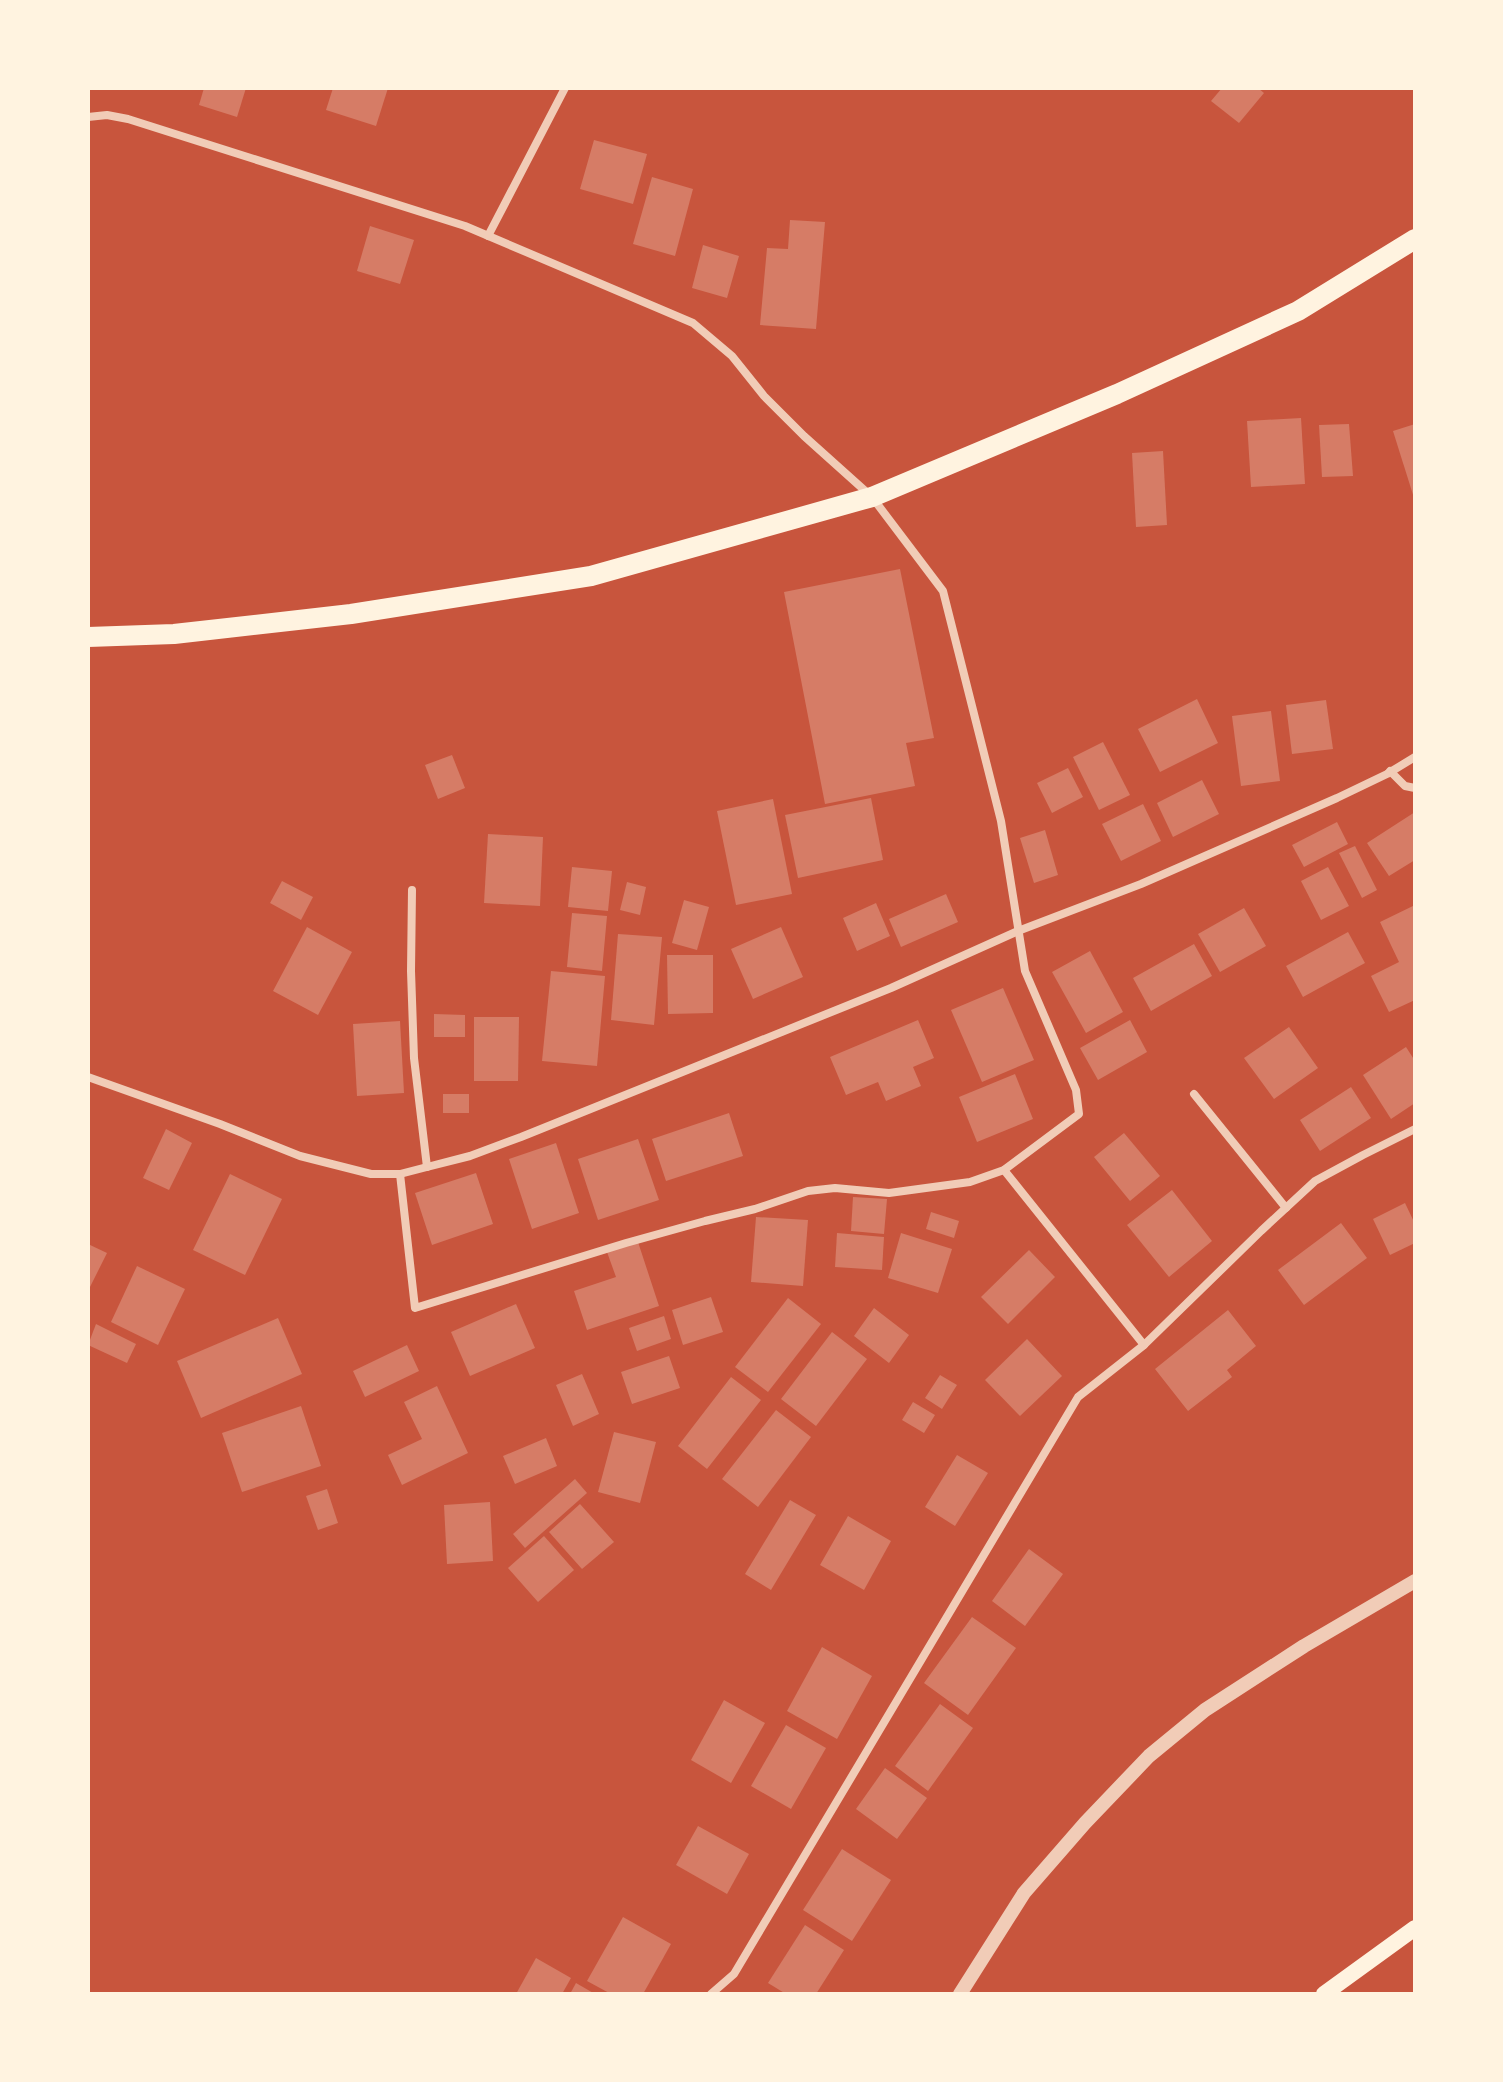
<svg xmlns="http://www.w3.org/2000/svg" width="1503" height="2082" viewBox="0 0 1503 2082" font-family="'DejaVu Sans',sans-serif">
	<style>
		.building { fill: #d67c66 }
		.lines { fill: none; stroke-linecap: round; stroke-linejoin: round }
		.minor { stroke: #f1ccb7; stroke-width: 8 }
		.tertiary { stroke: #f1ccb7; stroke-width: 14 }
		.secondary { stroke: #fff3e0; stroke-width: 16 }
		.primary { stroke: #fff3e0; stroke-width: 20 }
	</style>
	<rect width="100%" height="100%" fill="#c8553d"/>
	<g class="building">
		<path d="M204,88h42l-9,29 -38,-12z"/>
		<path d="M333,88h55l-12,38 -50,-16z"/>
		<path d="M1222,88h36l6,5 -25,30 -28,-22z"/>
		<path d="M594,140l53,14 -14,50 -53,-15z"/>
		<path d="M652,177l41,12 -18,67 -42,-12z"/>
		<path d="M790,220l35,2 -9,107 -56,-4 7,-77 21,1z"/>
		<path d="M370,226l44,14 -14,44 -43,-13z"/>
		<path d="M703,245l36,11 -12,42 -35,-10z"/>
		<path d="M1301,418l4,66 -54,3 -4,-66z"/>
		<path d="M1349,424l4,52 -31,1 -3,-52z"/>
		<path d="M1415,424v74h-1l-21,-67z"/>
		<path d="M1163,451l4,74 -31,2 -4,-74z"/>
		<path d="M900,569l34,169 -28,5 9,43 -90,18 -41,-212z"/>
		<path d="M1197,699l21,44 -58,29 -22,-43z"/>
		<path d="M1326,700l7,49 -41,5 -6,-49z"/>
		<path d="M1271,711l9,70 -39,5 -9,-70z"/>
		<path d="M1103,742l27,53 -31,15 -26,-53z"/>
		<path d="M452,755l13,33 -27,11 -13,-34z"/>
		<path d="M1068,768l15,29 -31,16 -15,-30z"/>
		<path d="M1202,780l17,34 -46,23 -16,-34z"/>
		<path d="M871,798l12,62 -85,18 -13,-63z"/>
		<path d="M773,799l19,95 -56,11 -19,-94z"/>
		<path d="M1143,804l18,37 -40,20 -19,-37z"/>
		<path d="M1415,812v48l-26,16 -22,-33z"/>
		<path d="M1337,822l11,22 -44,23 -12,-22z"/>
		<path d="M1045,830l13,45 -24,8 -14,-45z"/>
		<path d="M488,834l55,3 -3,69 -56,-3z"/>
		<path d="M1355,846l22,44 -15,8 -23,-45z"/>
		<path d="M572,867l40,4 -4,40 -40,-4z"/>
		<path d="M1328,867l21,39 -28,14 -20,-39z"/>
		<path d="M282,881l31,16 -12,23 -31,-17z"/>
		<path d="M627,882l19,5 -6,28 -20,-5z"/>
		<path d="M946,894l12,28 -57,25 -12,-28z"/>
		<path d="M684,900l25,7 -12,43 -25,-7z"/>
		<path d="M876,903l14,33 -33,15 -14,-33z"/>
		<path d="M1415,905v95l-26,12 -18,-36 28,-14 -19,-40z"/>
		<path d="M1244,908l22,38 -46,26 -22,-38z"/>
		<path d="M572,913l35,3 -5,55 -35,-4z"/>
		<path d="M307,927l45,25 -34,63 -45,-24z"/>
		<path d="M781,927l22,50 -50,22 -22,-50z"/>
		<path d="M1348,932l17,31 -62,34 -17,-31z"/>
		<path d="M618,934l44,3 -8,88 -43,-5z"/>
		<path d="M1194,944l18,32 -61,35 -18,-33z"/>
		<path d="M1090,951l33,61 -37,21 -34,-61z"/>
		<path d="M667,955h46v58l-45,1z"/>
		<path d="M551,971l54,5 -8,90 -55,-5z"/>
		<path d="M1003,988l31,72 -52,22 -31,-72z"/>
		<path d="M434,1014l31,1v22h-31z"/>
		<path d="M474,1017h45l-1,64h-44z"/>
		<path d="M918,1020l16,38 -21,9 8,19 -35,15 -8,-19 -32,13 -16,-38z"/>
		<path d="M1130,1020l17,32 -49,28 -18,-32z"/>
		<path d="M400,1021l4,72 -47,3 -4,-72z"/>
		<path d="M1289,1027l29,41 -44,31 -30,-41z"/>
		<path d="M1406,1047l9,14v42l-24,16 -28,-44z"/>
		<path d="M1015,1074l18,45 -56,23 -18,-45z"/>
		<path d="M1351,1087l20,31 -51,33 -20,-31z"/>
		<rect x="443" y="1094" width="26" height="19"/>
		<path d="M729,1113l14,43 -77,25 -14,-42z"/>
		<path d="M166,1129l26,14 -23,47 -26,-12z"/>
		<path d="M1124,1133l36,43 -30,25 -36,-44z"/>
		<path d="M638,1139l21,61 -61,20 -20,-61z"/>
		<path d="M556,1143l23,70 -47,16 -23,-70z"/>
		<path d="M476,1173l17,51 -61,21 -17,-52z"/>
		<path d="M230,1174l52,25 -37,76 -52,-25z"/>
		<path d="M1172,1190l40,51 -43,36 -42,-52z"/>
		<path d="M853,1197l34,2 -3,35 -33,-3z"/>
		<path d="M1405,1203l10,21v19l-25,12 -17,-36z"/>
		<path d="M931,1212l28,9 -5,17 -28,-9z"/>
		<path d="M756,1217l52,3 -5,66 -52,-4z"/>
		<path d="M1341,1223l26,35 -63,47 -26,-35z"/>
		<path d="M837,1233l47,4 -2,33 -47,-3z"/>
		<path d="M901,1233l51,16 -14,44 -50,-15z"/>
		<path d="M638,1242l21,64 -72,24 -13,-39 42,-14 -9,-25z"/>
		<path d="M88,1244l19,9 -19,38z"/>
		<path d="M1029,1250l26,27 -47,47 -27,-27z"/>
		<path d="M137,1266l48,23 -27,56 -47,-23z"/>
		<path d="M711,1297l12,35 -40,13 -11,-35z"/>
		<path d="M788,1298l33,26 -53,68 -33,-25z"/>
		<path d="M516,1304l19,44 -65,28 -19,-44z"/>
		<path d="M874,1308l35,27 -20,28 -35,-27z"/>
		<path d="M1228,1310l28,36 -29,24 5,7 -44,34 -33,-42z"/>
		<path d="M664,1316l7,23 -34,12 -8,-23z"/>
		<path d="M278,1318l24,56 -101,44 -24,-57z"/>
		<path d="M96,1324l40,20 -9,19 -39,-18z"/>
		<path d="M832,1332l35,27 -51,67 -35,-27z"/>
		<path d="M1027,1339l35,37 -42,40 -35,-36z"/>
		<path d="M407,1345l12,26 -54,26 -12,-26z"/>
		<path d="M669,1356l11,32 -48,16 -11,-32z"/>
		<path d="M582,1374l17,40 -26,12 -17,-41z"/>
		<path d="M940,1375l17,10 -15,24 -17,-11z"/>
		<path d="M731,1377l30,23 -54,69 -29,-23z"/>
		<path d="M437,1386l31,67 -66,32 -14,-30 34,-16 -18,-37z"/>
		<path d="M913,1402l22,13 -11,18 -22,-13z"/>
		<path d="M301,1406l20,60 -79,26 -20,-59z"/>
		<path d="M776,1410l35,27 -53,70 -36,-28z"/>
		<path d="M614,1432l42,10 -16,61 -42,-11z"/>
		<path d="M546,1438l11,28 -42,18 -12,-28z"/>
		<path d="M957,1455l31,18 -33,53 -30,-19z"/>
		<path d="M575,1479l12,14 -62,55 -12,-14z"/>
		<path d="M327,1489l11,34 -20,7 -12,-34z"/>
		<path d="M790,1500l26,15 -45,75 -26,-16z"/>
		<path d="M490,1502l3,59 -46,3 -3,-59z"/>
		<path d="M580,1504l34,38 -32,27 -33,-37z"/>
		<path d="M848,1516l43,25 -27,49 -44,-25z"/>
		<path d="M544,1536l30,34 -36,32 -30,-34z"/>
		<path d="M1029,1549l34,25 -38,52 -33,-25z"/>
		<path d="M972,1617l44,31 -48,67 -44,-32z"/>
		<path d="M822,1647l50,29 -35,63 -50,-28z"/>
		<path d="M724,1700l41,23 -34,60 -40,-23z"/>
		<path d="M940,1704l33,24 -45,63 -33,-25z"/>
		<path d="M786,1725l40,23 -35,61 -40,-23z"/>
		<path d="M885,1768l42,30 -30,41 -41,-30z"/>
		<path d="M698,1826l51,28 -22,40 -51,-29z"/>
		<path d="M842,1849l49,31 -39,61 -49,-31z"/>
		<path d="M623,1917l48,27 -28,50h-32l-24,-13z"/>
		<path d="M805,1925l39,25 -28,44h-30l-18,-11z"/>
		<path d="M536,1958l35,20 -9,16h-46z"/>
		<path d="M576,1983l19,11h-25z"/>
	</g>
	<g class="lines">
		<g class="minor">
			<path d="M88,117l19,-2 21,4 337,107 228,97 39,33 32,40 40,40 68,61 71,94 58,230 24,150 51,119 3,24 -75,56 -34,12 -81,11 -54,-5 -27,3 -53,18 -50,12 -79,22 -211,65 -15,-134"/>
			<path d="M488,236l77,-148"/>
			<path d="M1390,771l15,15 10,2"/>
			<path d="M412,890l-1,81 3,87 13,109"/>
			<path d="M88,1077l132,47 80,32 71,18h29l27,-7 43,-11 51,-19 370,-149 127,-57 123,-47 196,-86 50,-24 28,-17"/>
			<path d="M1194,1094l92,114"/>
			<path d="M1004,1170l140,175"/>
			<path d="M711,1994l23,-20 344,-577 66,-52 117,-114 54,-50 48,-26 52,-26"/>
		</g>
		<path class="tertiary" d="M960,1994l64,-101 61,-70 64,-67 56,-46 99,-64 111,-65"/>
		<path class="secondary" d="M1324,1994l91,-66"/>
		<path class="primary" d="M88,637l86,-3 177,-20 240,-38 281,-79 245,-103 181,-83 117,-72"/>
	</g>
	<rect width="1503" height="2082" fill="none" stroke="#fff3e0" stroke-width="180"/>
</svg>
